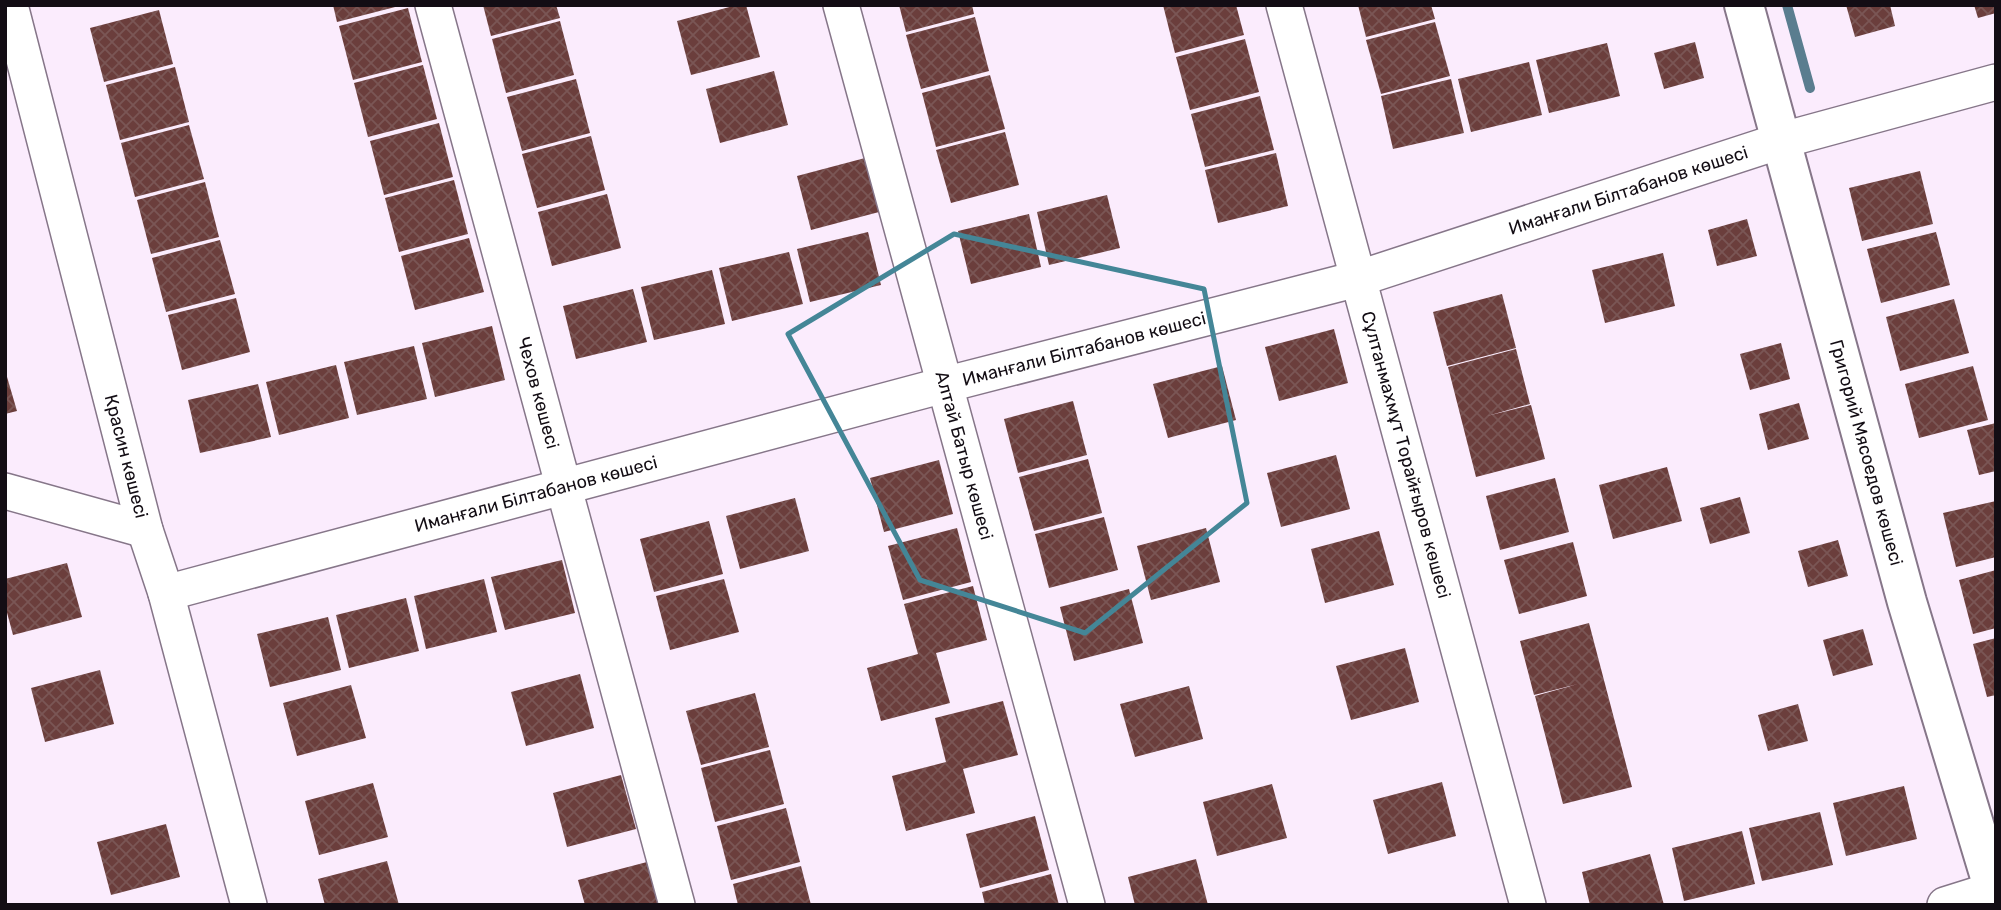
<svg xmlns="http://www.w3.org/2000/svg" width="2001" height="910" viewBox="0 0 2001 910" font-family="Rubik,sans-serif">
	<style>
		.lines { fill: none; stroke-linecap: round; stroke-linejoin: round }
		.stream { stroke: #5a7d8f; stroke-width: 10 }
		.building { fill: url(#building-cross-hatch) }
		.street-casing { stroke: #867689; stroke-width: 38 }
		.secondary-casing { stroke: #867689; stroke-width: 42 }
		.street { stroke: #fff; stroke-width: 35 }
		.secondary { stroke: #fff; stroke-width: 38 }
		.marked { fill: none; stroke: #448697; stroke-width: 5; stroke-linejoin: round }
		.labels { text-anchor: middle; stroke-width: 7; stroke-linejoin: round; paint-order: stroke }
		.street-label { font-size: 18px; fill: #130d14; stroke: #fff }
	</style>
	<defs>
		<pattern id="building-cross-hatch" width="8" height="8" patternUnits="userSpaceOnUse" patternTransform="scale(1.75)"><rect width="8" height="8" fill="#6b3e3c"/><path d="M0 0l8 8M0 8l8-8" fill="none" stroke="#7a5655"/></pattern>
	</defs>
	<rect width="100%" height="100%" fill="#fbecfd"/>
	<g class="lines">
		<path class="stream" d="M1787,5l23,83"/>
	</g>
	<g class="building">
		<path d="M333,5h66v1l-62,16z"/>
		<path d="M483,5h73l4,13 -69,18z"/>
		<path d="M737,5h9l14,52 -69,18 -14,-54z"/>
		<path d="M899,5h73l2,9 -68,18z"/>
		<path d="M1163,5h73l8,30 -69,18z"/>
		<path d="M1358,5h73l4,14 -69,18z"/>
		<path d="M1846,5h44l5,21 -40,11z"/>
		<path d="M1974,5h22v8l-18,5z"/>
		<path d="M408,8l14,54 -69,18 -14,-54z"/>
		<path d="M159,10l14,54 -69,18 -14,-54z"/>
		<path d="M975,17l14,54 -68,18 -15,-54z"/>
		<path d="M560,21l14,54 -68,18 -14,-54z"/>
		<path d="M1435,22l15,54 -69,18 -15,-54z"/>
		<path d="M1245,39l14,53 -69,18 -14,-53z"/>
		<path d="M1695,42l9,36 -40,11 -10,-36z"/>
		<path d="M1607,43l13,53 -71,17 -13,-53z"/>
		<path d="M1529,62l13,53 -71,17 -13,-53z"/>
		<path d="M423,65l14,54 -69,18 -14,-54z"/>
		<path d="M175,67l14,55 -69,18 -14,-55z"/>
		<path d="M774,71l14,54 -68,18 -14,-54z"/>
		<path d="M990,75l15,54 -69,18 -14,-54z"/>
		<path d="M576,79l14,54 -68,18 -15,-54z"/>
		<path d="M1451,79l13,54 -71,16 -12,-53z"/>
		<path d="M1260,96l14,54 -69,17 -14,-53z"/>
		<path d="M439,123l14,54 -69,18 -14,-54z"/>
		<path d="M189,125l15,54 -69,18 -14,-54z"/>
		<path d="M1005,132l14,53 -68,18 -15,-53z"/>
		<path d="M591,136l14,54 -68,18 -15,-54z"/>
		<path d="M1276,153l12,53 -70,17 -13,-53z"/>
		<path d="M865,158l14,54 -68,18 -14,-54z"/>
		<path d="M1920,171l13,53 -71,17 -13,-53z"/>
		<path d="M454,180l14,54 -69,18 -14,-54z"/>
		<path d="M205,182l14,55 -68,17 -14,-54z"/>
		<path d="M607,194l14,54 -69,18 -14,-54z"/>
		<path d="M1107,195l13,53 -71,17 -12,-53z"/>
		<path d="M1029,214l12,53 -70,17 -13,-53z"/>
		<path d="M1747,219l10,37 -40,10 -9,-36z"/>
		<path d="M868,232l13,53 -71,17 -13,-53z"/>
		<path d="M1936,232l14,53 -69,18 -14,-54z"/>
		<path d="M469,238l15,54 -69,18 -14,-54z"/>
		<path d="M220,240l15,54 -69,18 -14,-54z"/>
		<path d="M789,252l14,52 -71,17 -13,-53z"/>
		<path d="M1663,253l12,53 -70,17 -13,-53z"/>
		<path d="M712,270l13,54 -71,16 -13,-53z"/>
		<path d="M633,289l14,53 -71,17 -13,-53z"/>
		<path d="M1502,294l14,54 -69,18 -14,-54z"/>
		<path d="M236,298l14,54 -68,18 -14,-55z"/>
		<path d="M1954,299l15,54 -69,18 -14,-54z"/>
		<path d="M492,326l13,54 -70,17 -13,-54z"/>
		<path d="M1334,329l14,54 -69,18 -14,-54z"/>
		<path d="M1781,343l9,36 -40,11 -10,-36z"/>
		<path d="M414,346l13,53 -70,16 -13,-53z"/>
		<path d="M1516,349l14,55 -43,12 44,-11 14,54 -69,18 -28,-110z"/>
		<path d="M336,365l13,53 -70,17 -13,-53z"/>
		<path d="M1222,366l14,54 -68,18 -15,-54z"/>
		<path d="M1973,366l15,54 -69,18 -14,-54z"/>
		<path d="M5,370l12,41 -12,3z"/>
		<path d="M258,384l13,53 -71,16 -12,-53z"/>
		<path d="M1073,401l14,54 -69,18 -14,-54z"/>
		<path d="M1799,403l10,36 -41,11 -9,-36z"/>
		<path d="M1996,423v48l-17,4 -12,-45z"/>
		<path d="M1336,455l14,54 -69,18 -14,-54z"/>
		<path d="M1088,459l14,54 -68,18 -15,-54z"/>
		<path d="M939,460l14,54 -69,18 -14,-54z"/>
		<path d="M1667,467l15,54 -69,18 -14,-54z"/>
		<path d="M1555,478l14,54 -69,18 -14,-54z"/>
		<path d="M1740,497l10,36 -40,11 -10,-36z"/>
		<path d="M795,498l14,53 -69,18 -14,-53z"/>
		<path d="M1996,501v56l-40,10 -13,-54z"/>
		<path d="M1104,517l14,53 -69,18 -14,-54z"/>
		<path d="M709,521l14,53 -69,18 -14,-53z"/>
		<path d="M957,528l14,54 -68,18 -15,-54z"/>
		<path d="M1206,528l14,54 -69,18 -14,-54z"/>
		<path d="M1379,531l15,54 -69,18 -14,-54z"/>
		<path d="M1838,540l10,36 -40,11 -10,-36z"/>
		<path d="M1573,542l14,54 -68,18 -15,-54z"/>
		<path d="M562,560l13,53 -70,17 -14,-53z"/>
		<path d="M67,563l15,54 -69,18 -8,-30v-26z"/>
		<path d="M1996,570v58l-23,6 -14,-54z"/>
		<path d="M484,579l13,53 -71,17 -12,-53z"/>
		<path d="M724,579l15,53 -69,18 -14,-54z"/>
		<path d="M973,586l14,54 -51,13 14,50 -69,18 -14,-53 51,-14 -14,-50z"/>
		<path d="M1129,589l14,54 -69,18 -14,-54z"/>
		<path d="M406,598l13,53 -70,17 -13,-53z"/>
		<path d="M328,617l13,53 -71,17 -13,-53z"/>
		<path d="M1589,623l43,164 -69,17 -28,-108 43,-12 -44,11 -14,-54z"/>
		<path d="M1863,629l10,36 -40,11 -10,-36z"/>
		<path d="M1996,638v57l-9,2 -14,-53z"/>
		<path d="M1405,648l14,54 -68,18 -15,-54z"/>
		<path d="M100,670l14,54 -69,18 -14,-54z"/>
		<path d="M580,674l14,54 -68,18 -15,-54z"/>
		<path d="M351,685l15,53 -69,18 -14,-53z"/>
		<path d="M1189,686l14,53 -68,18 -15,-53z"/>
		<path d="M755,693l14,54 -68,18 -15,-54z"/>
		<path d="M1003,701l15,54 -55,14 12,44 -69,18 -14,-55 54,-14 -11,-44z"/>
		<path d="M1798,704l10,37 -40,10 -10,-36z"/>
		<path d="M770,750l14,54 -69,18 -14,-54z"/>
		<path d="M621,775l15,54 -69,18 -14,-54z"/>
		<path d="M1442,782l14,54 -68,18 -15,-54z"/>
		<path d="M373,783l15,54 -69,18 -14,-54z"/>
		<path d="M1272,784l15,54 -70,18 -14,-54z"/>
		<path d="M1904,786l13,53 -71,17 -13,-53z"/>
		<path d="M786,808l14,54 -69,18 -14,-54z"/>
		<path d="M1820,812l13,53 -71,16 -13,-53z"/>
		<path d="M1035,816l14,54 -69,18 -14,-54z"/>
		<path d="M166,824l14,53 -69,18 -14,-53z"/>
		<path d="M1742,831l13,53 -71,17 -12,-53z"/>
		<path d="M1650,854l14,51h-74l-8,-33z"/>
		<path d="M1196,859l12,46h-73l-7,-28z"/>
		<path d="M387,861l12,44h-74l-7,-26z"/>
		<path d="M647,862l11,43h-73l-7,-25z"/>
		<path d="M801,866l10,39h-73l-5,-21z"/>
		<path d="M1051,874l8,31h-74l-3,-13z"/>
	</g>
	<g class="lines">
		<g class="street-casing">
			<g id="street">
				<path id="s1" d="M10,5l135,525 21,63 83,312"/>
				<path id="s2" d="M433,5l244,900"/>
				<path id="s3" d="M841,5l246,900"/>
				<path id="s4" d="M1284,5l244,900"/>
				<path d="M5,491l140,39"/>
				<path id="s5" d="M166,593l778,-208 413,-106 426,-139 213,-58"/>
				<path d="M1945,905l51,-16"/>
			</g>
		</g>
		<g class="secondary-casing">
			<g id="secondary">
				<path id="s6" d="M1744,5l163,597 89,295"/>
			</g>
		</g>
		<use href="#street" class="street"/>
		<use href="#secondary" class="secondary"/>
	</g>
	<path class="marked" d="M954,234l250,55 43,214 -162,130 -165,-53 -132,-246z"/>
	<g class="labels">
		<g class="street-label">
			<text dy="6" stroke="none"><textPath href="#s5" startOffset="1517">Иманғали Білтабанов көшесі</textPath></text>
			<text dy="6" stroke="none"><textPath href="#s5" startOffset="950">Иманғали Білтабанов көшесі</textPath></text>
			<text dy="6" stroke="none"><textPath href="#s2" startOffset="402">Чехов көшесі</textPath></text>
			<text dy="6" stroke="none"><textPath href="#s6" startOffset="464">Григорий Мясоедов көшесі</textPath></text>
			<text dy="6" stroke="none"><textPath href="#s3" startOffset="467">Алтай Батыр көшесі</textPath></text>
			<text dy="6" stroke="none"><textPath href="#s4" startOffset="466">Сұлтанмахмұт Торайғыров көшесі</textPath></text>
			<text dy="6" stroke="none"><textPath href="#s1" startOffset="466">Красин көшесі</textPath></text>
			<text dy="6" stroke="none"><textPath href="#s5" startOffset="383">Иманғали Білтабанов көшесі</textPath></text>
		</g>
	</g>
	<rect width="2001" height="910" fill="none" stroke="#130d14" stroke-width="14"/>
</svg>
